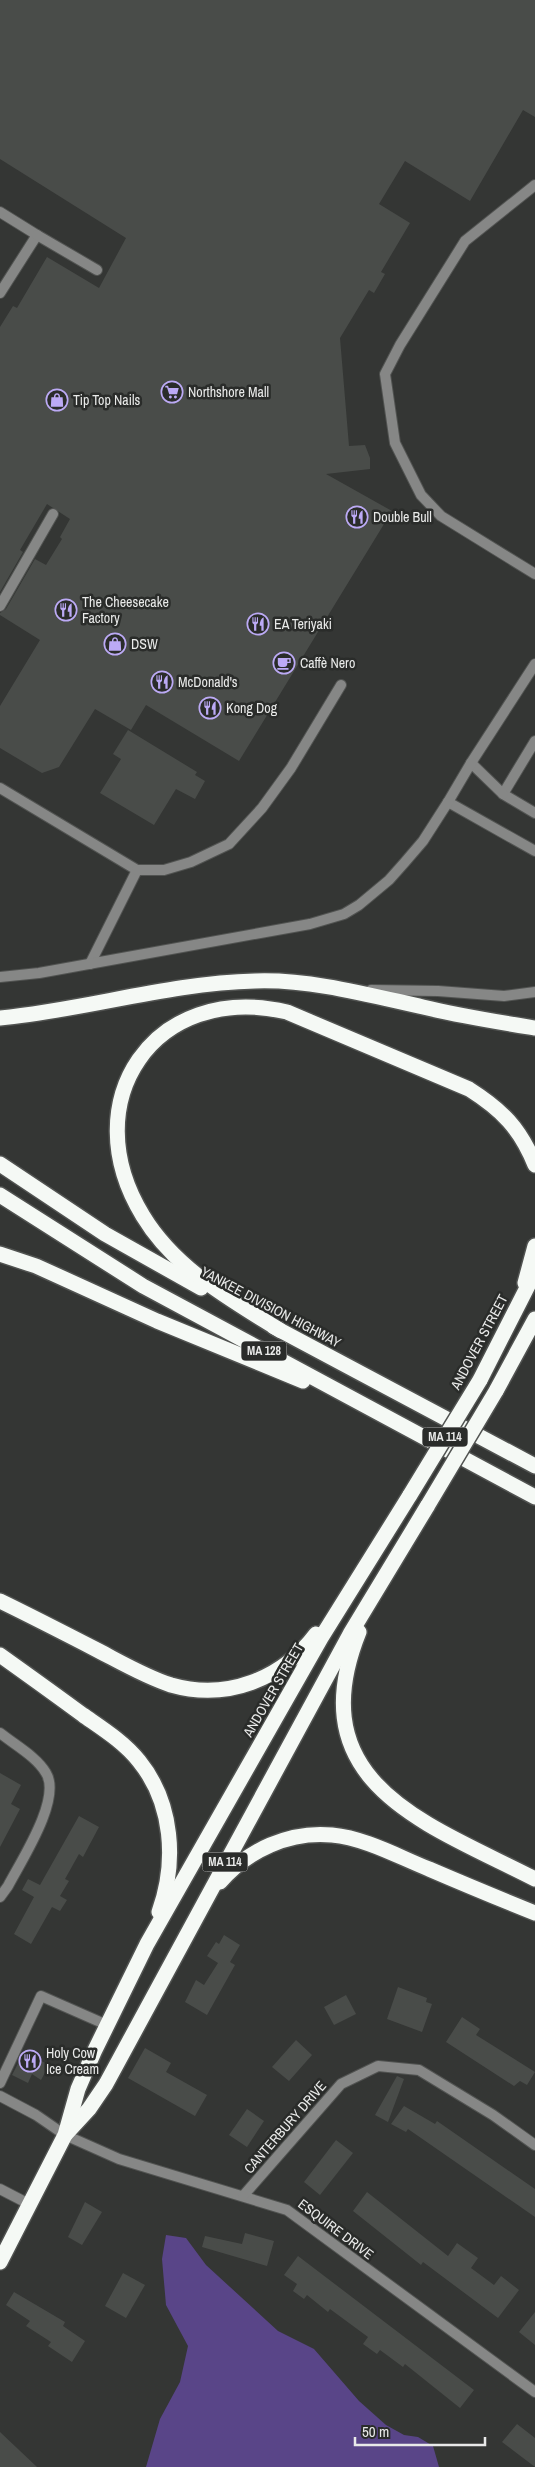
<svg xmlns="http://www.w3.org/2000/svg" width="535" height="2467" viewBox="0 0 535 2467" font-family="'Archivo Narrow',sans-serif">
	<style>
		.green { fill: #594588 }
		.building { fill: #494c49 }
		.lines { fill: none; stroke-linecap: round; stroke-linejoin: round }
		.lane-casing { stroke: #515351; stroke-width: 12 }
		.street-casing { stroke: #515351; stroke-width: 12 }
		.highway-casing { stroke: #515351; stroke-width: 18 }
		.lane { stroke: #868786; stroke-width: 10 }
		.street { stroke: #868786; stroke-width: 10 }
		.highway { stroke: #f5f9f5; stroke-width: 15 }
		.highway-bridge-casing { stroke: #515351; stroke-width: 18; stroke-linecap: butt }
		.highway-bridge { stroke: #f5f9f5; stroke-width: 15 }
		.labels { text-anchor: middle; stroke-width: 5; stroke-linejoin: round; paint-order: stroke }
		.shield { fill: #2a2c2a; stroke: #b0b1b0; stroke-width: 1 }
		.shield-label { font-size: 12px; font-weight: bold; fill: #e9eae9 }
		.poi-label { font-size: 14px; fill: #e9eae9; stroke: #2a2c2a; text-anchor: start }
		.street-label { font-size: 14px; fill: #e9eae9; stroke: #2a2c2a }
	</style>
	<rect width="100%" height="100%" fill="#343634"/>
	<path class="green" d="M166,2235l20,3 20,27 72,66 36,18 45,52 27,24 18,10 14,2 15,9 6,21h-293l14,-48 20,-37 8,-36 -22,-41 -4,-46z"/>
	<g class="building">
		<path d="M0,0h535v117l-12,-7 -53,91 -65,-40 -26,43 31,19 -29,49 4,2 -11,19 -5,-3 -29,48 9,108 16,-1 5,13v11l-44,5 66,37 -153,250 -93,-56 -15,25 -36,-21 -36,58 -17,6 -42,-25v-42l40,-66 -40,-25v-2l6,-4 29,-50 11,6 16,-26 -2,-2 10,-18 -23,-15 -27,46 3,2 -23,40v-265l13,-21 4,2 30,-51 52,31 27,-50 -126,-79z"/>
		<path d="M128,730l69,42 -2,3 10,6 -10,18 -19,-10 -22,36 -54,-32 21,-34 -8,-5z"/>
		<path d="M0,1773l21,12 -10,19 9,5 -20,38z"/>
		<path d="M79,1816l20,11 -16,30 -4,-3 -14,25 4,2 -9,15 7,4 -7,11 -8,-4 -21,37 -17,-10 20,-37 -12,-7 6,-11 12,6z"/>
		<path d="M224,1935l16,10 -10,17 5,3 -28,50 -22,-13 11,-22 8,5 14,-22 -11,-7 9,-14 3,2z"/>
		<path d="M398,1987l29,11 -1,4 6,2 -10,28 -35,-13z"/>
		<path d="M346,1995l10,19 -22,11 -10,-18z"/>
		<path d="M462,2017l18,12 -4,6 59,37 -8,13 -7,-4 -6,5 -68,-44z"/>
		<path d="M296,2040l16,15 -23,26 -17,-14z"/>
		<path d="M145,2048l26,15 -5,9 41,23 -12,21 -67,-38z"/>
		<path d="M24,2052l25,13 -8,15 -9,-6 -4,9 -16,-8z"/>
		<path d="M397,2076l7,3 -16,43 -13,-7z"/>
		<path d="M404,2106l31,18 2,-3 98,68v28l-127,-88 -2,3 -15,-8z"/>
		<path d="M247,2109l17,12 -17,26 -18,-12z"/>
		<path d="M336,2140l17,13 -33,42 -16,-13z"/>
		<path d="M367,2192l81,64 9,-13 21,15 -7,10 23,17 7,-9 18,14 -21,28 -75,-56 -2,3 -68,-54z"/>
		<path d="M85,2202l17,10 -20,33 -14,-8z"/>
		<path d="M245,2233l29,8 -7,25 -65,-19 3,-11 37,8z"/>
		<path d="M298,2256l176,134 -14,18 -55,-44 -2,3 -23,-17 -3,4 -14,-10 5,-7 -38,-28 -2,3 -21,-17 -3,4 -11,-8 4,-7 -13,-9z"/>
		<path d="M123,2273l22,12 -19,33 -21,-12z"/>
		<path d="M14,2292l51,30 -2,4 22,15 -13,21 -24,-16 3,-4 -25,-16 4,-5 -24,-16z"/>
		<path d="M535,2312v33l-16,-13z"/>
		<path d="M517,2424l18,14v29l-33,-25z"/>
		<path d="M0,2432l37,35h-37z"/>
	</g>
	<g class="lines">
		<g class="lane-casing">
			<g id="lane">
				<path d="M535,185l-70,56 -65,104 -15,29 10,69 26,52 20,21 94,58"/>
				<path d="M0,212l37,23 -37,58"/>
				<path d="M37,235l60,35"/>
				<path d="M0,606l53,-92"/>
				<path d="M535,741l-32,53 32,19"/>
				<path d="M471,763l32,31"/>
				<path d="M0,788l137,82 -47,94"/>
				<path d="M448,802l87,49"/>
				<path d="M137,870h27l27,-8 38,-18 33,-36 29,-40 50,-83"/>
				<path d="M0,977l39,-4 271,-49 34,-10 15,-9 30,-25 16,-18 18,-21 25,-39 23,-39 64,-99"/>
				<path d="M371,990l67,1 66,5 31,-4"/>
				<path d="M0,2083l41,-87 66,29"/>
				<path d="M0,2096l36,19 29,20"/>
			</g>
		</g>
		<g class="street-casing">
			<g id="street">
				<path d="M0,1733c15,12 37,24 46,40 16,26 -25,88 -38,113l-8,11"/>
				<path d="M65,2135l54,24 168,51 248,182"/>
				<path d="M0,2189l29,15"/>
				<path d="M243,2196l98,-112 37,-18 41,4 74,45 42,30"/>
			</g>
		</g>
		<g class="highway-casing">
			<g id="highway">
				<path d="M0,1018c85,-8 169,-35 255,-37 56,-2 114,14 168,26 37,9 75,15 112,21"/>
				<path d="M0,1164l105,70 96,54"/>
				<path d="M0,1195l143,91 392,211"/>
				<path d="M0,1254l36,12 121,55 146,60"/>
				<path d="M525,1283l10,-37"/>
				<path d="M274,1327l261,139"/>
				<path d="M281,1331c-51,-32 -106,-62 -138,-115 -70,-114 11,-235 144,-204l182,77c33,21 51,39 66,76"/>
				<path d="M480,1380l55,-108"/>
				<path d="M496,1391l39,-72"/>
				<path d="M0,1601c33,16 66,33 99,50 23,12 47,26 72,34 56,16 111,-6 145,-51"/>
				<path d="M359,1632c-61,152 69,192 176,247"/>
				<path d="M0,1655c28,20 56,40 83,60 20,14 41,27 56,46 34,42 38,101 20,151"/>
				<path d="M220,1882c28,-32 69,-51 112,-47 33,3 67,22 97,34 35,15 71,30 106,44"/>
				<path d="M66,2134l23,-25 17,-25 244,-450 78,-129"/>
				<path d="M0,2262l65,-127 13,-46 16,-37 53,-108 174,-306 89,-143"/>
			</g>
		</g>
		<use href="#lane" class="lane"/>
		<use href="#street" class="street"/>
		<use href="#highway" class="highway"/>
		<g class="highway-bridge-casing">
			<g id="highway-bridge">
				<path d="M410,1495l70,-115"/>
				<path d="M428,1505l68,-114"/>
			</g>
		</g>
		<use href="#highway-bridge" class="highway-bridge"/>
	</g>
	<defs>
		<g id="supermarket-ring" transform="scale(1.125)"><circle r="9.5" fill="#2a2c2a" stroke="#bcaaf5" stroke-width="1.5"/><path d="M-6-5.5h2.5l.6 2H6L4.5 2H-2.5L-4.4-4H-6ZM-1.5 3.2a1.3 1.3 0 1 0 .1 0ZM3 3.2a1.3 1.3 0 1 0 .1 0Z" fill="#bcaaf5"/></g>
		<g id="shop-ring" transform="scale(1.125)"><circle r="9.5" fill="#2a2c2a" stroke="#bcaaf5" stroke-width="1.5"/><path d="M-5-2.5h2.3a2.7 3.5 0 0 1 5.4 0H5L5.5 6h-11ZM-1.5-2.5h3a1.5 2.3 0 0 0-3 0Z" fill="#bcaaf5"/></g>
		<g id="restaurant-ring" transform="scale(1.125)"><circle r="9.5" fill="#2a2c2a" stroke="#bcaaf5" stroke-width="1.5"/><path d="M-5-6h1v4h1v-4h1v4h1v-4h1v5L-1.5 .5V6h-2V.5L-5-1ZM5-6V6H3V1.5H1.5Q1.5-4 5-6Z" fill="#bcaaf5"/></g>
		<g id="cafe-ring" transform="scale(1.125)"><circle r="9.5" fill="#2a2c2a" stroke="#bcaaf5" stroke-width="1.5"/><path d="M-5.5-4.5H6V0H3Q3 3.5 0 3.5H-2.5Q-5.5 3.5-5.5 0ZM3-3.2v2h1.7v-2ZM-6 4.5H4V6H-6Z" fill="#bcaaf5"/></g>
	</defs>
	<g fill-rule="evenodd">
		<use href="#supermarket-ring" x="172" y="392"/>
		<use href="#shop-ring" x="57" y="400"/>
		<use href="#restaurant-ring" x="357" y="517"/>
		<use href="#restaurant-ring" x="66" y="610"/>
		<use href="#restaurant-ring" x="258" y="624"/>
		<use href="#shop-ring" x="115" y="644"/>
		<use href="#cafe-ring" x="284" y="663"/>
		<use href="#restaurant-ring" x="162" y="682"/>
		<use href="#restaurant-ring" x="210" y="708"/>
		<use href="#restaurant-ring" x="30" y="2061"/>
	</g>
	<g class="labels">
		<g class="shield">
			<rect x="241.5" y="1341.5" width="45" height="19" rx="4"/>
			<rect x="422.5" y="1427.5" width="45" height="19" rx="4"/>
			<rect x="202.5" y="1852.5" width="45" height="19" rx="4"/>
		</g>
		<g class="shield-label">
			<text x="264" y="1355">MA 128</text>
			<text x="445" y="1441">MA 114</text>
			<text x="225" y="1866">MA 114</text>
		</g>
		<g class="poi-label">
			<text x="188" y="397">Northshore Mall</text>
			<text x="73" y="405">Tip Top Nails</text>
			<text x="373" y="522">Double Bull</text>
			<text x="82" y="607">The Cheesecake<tspan x="82" dy="16">Factory</tspan></text>
			<text x="274" y="629">EA Teriyaki</text>
			<text x="131" y="649">DSW</text>
			<text x="300" y="668">Caffè Nero</text>
			<text x="178" y="687">McDonald's</text>
			<text x="226" y="713">Kong Dog</text>
			<text x="46" y="2058">Holy Cow<tspan x="46" dy="16">Ice Cream</tspan></text>
		</g>
		<g class="street-label">
			<text transform="translate(271 1307) rotate(28)" y="5">YANKEE DIVISION HIGHWAY</text>
			<text transform="translate(479 1342) rotate(-62)" y="5">ANDOVER STREET</text>
			<text transform="translate(273 1690) rotate(-60)" y="5">ANDOVER STREET</text>
			<text transform="translate(285 2127) rotate(-49)" y="5">CANTERBURY DRIVE</text>
			<text transform="translate(336 2229) rotate(37)" y="5">ESQUIRE DRIVE</text>
		</g>
	</g>
	<path d="M355 2437v8h130v-8" fill="none" stroke="#e9eae9" stroke-width="2.5"/>
	<text x="362" y="2437" font-size="15" fill="#e9eae9" stroke="#2a2c2a" stroke-width="4" paint-order="stroke">50 m</text>
</svg>
